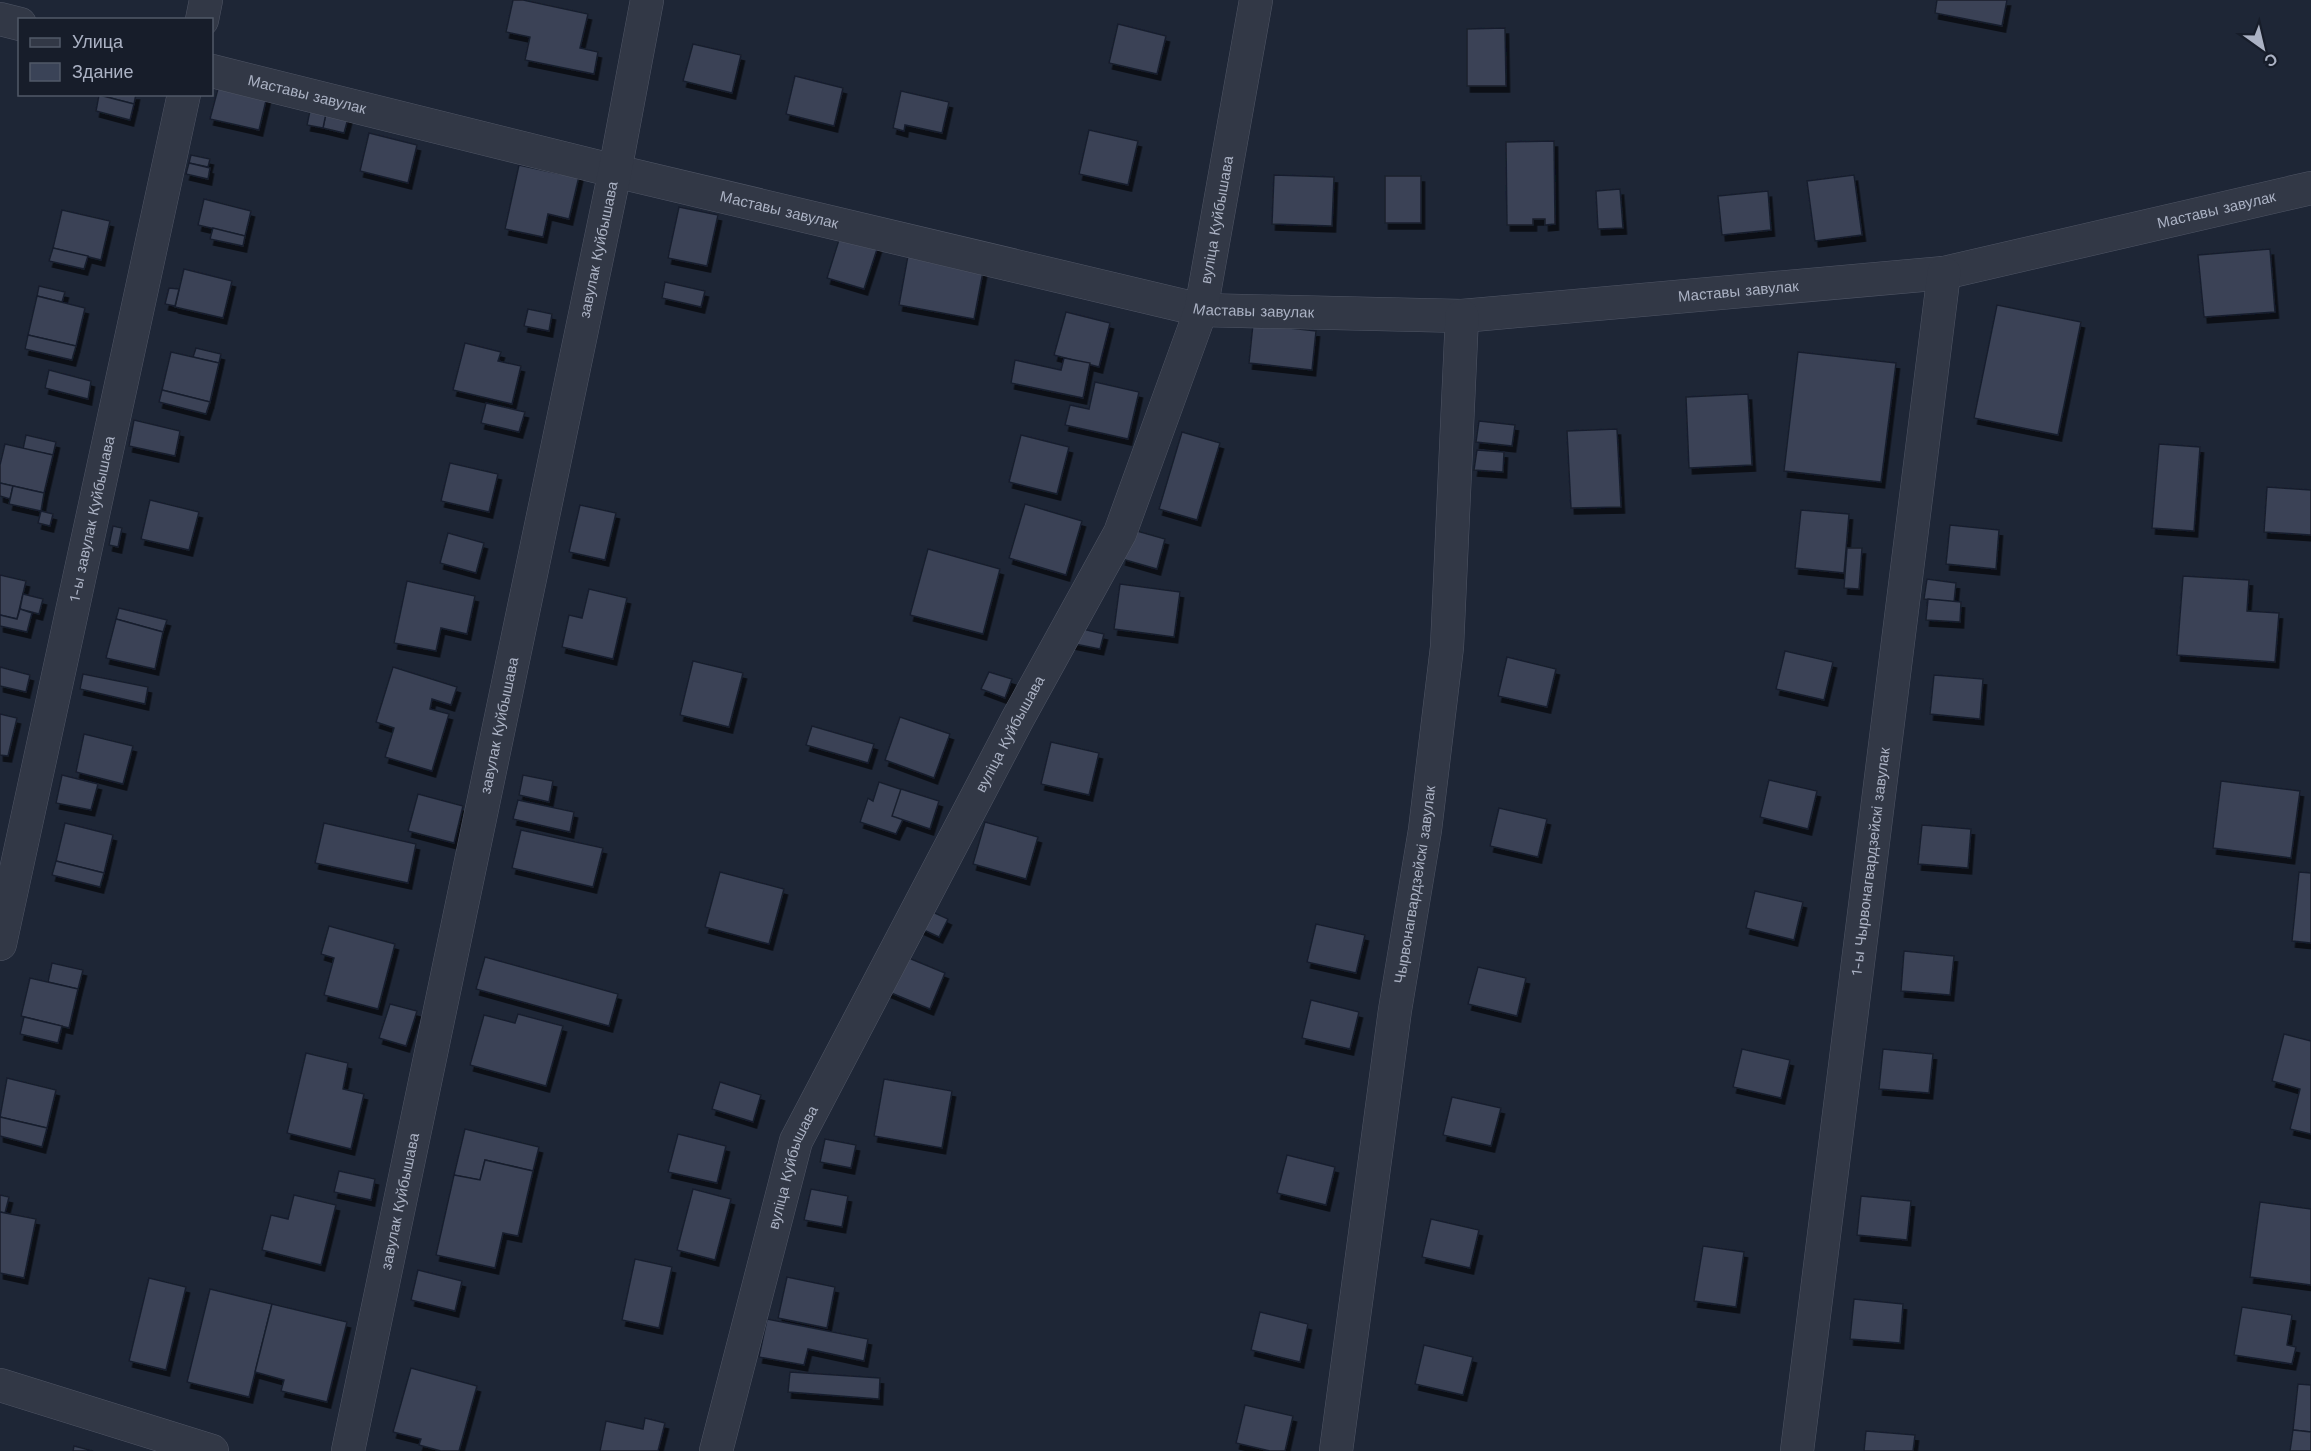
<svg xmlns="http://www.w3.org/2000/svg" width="2311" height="1451" viewBox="0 0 2311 1451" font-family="'Work Sans',sans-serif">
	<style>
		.building { fill: #3a4357; stroke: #191f2d; stroke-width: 1.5; filter: url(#shadow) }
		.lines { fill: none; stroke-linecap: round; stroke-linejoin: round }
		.minor-casing { stroke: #4f5565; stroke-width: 34 }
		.minor { stroke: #323846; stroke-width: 33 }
		.labels { text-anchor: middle; stroke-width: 4.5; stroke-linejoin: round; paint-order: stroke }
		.street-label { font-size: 15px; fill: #abb2c4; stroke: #171d2a }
	</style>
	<defs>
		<filter id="shadow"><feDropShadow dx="3.5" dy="6" stdDeviation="0" flood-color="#0009"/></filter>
	</defs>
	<rect width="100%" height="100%" fill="#1e2636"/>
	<g class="building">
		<path d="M513,0h10l65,14 -8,34 18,4 -4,22 -69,-14 5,-23 -24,-5z"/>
		<path d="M1937,0h70l-5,26 -67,-13z"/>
		<path d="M1118,24l48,12 -9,38 -48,-11z"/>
		<path d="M1505,28l1,58h-39v-57z"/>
		<path d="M693,44l48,11 -9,38 -49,-12z"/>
		<path d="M795,76l48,12 -9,38 -48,-12z"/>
		<path d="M220,81l48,11 -9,38 -49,-11z"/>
		<path d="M901,91l48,11 -7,31 -37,-8 -1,6 -11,-3z"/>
		<path d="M95,94h41l-2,10z"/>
		<path d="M99,95l35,9 -4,16 -34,-9z"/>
		<path d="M329,98l23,6 -8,29 -21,-5z"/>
		<path d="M312,101l16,3 -5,24 -16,-3z"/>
		<path d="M1089,130l49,11 -10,44 -49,-11z"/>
		<path d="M369,133l48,12 -9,38 -48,-12z"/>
		<path d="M1554,141l1,83 -10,1v-6h-12v6h-26l-1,-83z"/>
		<path d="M191,155l19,4 -2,8 -19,-4z"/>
		<path d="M189,163l21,5 -2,11 -22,-5z"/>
		<path d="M519,165l41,9 20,-2 -11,47 -21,-5 -5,23 -38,-8z"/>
		<path d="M1274,175l60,2 -2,49 -60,-2z"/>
		<path d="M1854,175l8,60 -47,6 -8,-60z"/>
		<rect x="1385" y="176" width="36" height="47"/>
		<path d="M1620,189l3,39 -25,1 -2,-38z"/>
		<path d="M1768,191l3,39 -49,5 -4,-39z"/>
		<path d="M204,199l47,12 -6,25 -47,-11z"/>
		<path d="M679,207l39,8 -11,51 -39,-8z"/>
		<path d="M62,210l48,11 -9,39 -48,-12z"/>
		<path d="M844,224l37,13 -17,52 -37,-11z"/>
		<path d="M213,228l32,8 -2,10 -33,-7z"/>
		<path d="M53,248l35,8 -4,13 -35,-8z"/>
		<path d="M2270,249l5,63 -71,5 -6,-62z"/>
		<path d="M909,250l77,6 -12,63 -75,-14z"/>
		<path d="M184,269l48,12 -9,37 -48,-11z"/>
		<path d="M665,282l40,9 -4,16 -39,-9z"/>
		<path d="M39,286l26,6 -3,10 -25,-6z"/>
		<path d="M169,288l10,1 -4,17 -10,-2z"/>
		<path d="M37,296l48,12 -9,38 -48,-11z"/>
		<path d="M1997,305l84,17 -23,113 -84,-17z"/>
		<path d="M528,309l24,5 -3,17 -25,-5z"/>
		<path d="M1066,312l44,11 -11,44 -45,-12z"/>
		<path d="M1253,324l63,7 -4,39 -63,-7z"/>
		<path d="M28,335l48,11 -4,14 -47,-11z"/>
		<path d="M465,343l36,9 -3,9 23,5 -9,38 -59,-14z"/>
		<path d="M196,348l25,6 -2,9 -26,-6z"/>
		<path d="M171,352l48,11 -9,39 -48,-12z"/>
		<path d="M1798,352l98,11 -15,119 -97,-11z"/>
		<path d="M1064,358l26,5 -7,35 -72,-15 4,-23 46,10z"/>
		<path d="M49,370l42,11 -3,18 -43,-11z"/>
		<path d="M1095,382l44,10 -11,47 -63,-14 5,-20 19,4z"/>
		<path d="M162,390l48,12 -4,12 -47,-12z"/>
		<path d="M1748,394l4,71 -63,3 -3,-71z"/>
		<path d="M486,403l39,9 -6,20 -38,-9z"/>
		<path d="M134,420l46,11 -5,25 -46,-10z"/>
		<path d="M1479,421l36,4 -3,21 -36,-4z"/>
		<path d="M1617,429l4,78 -50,1 -4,-77z"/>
		<path d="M1182,432l38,11 -23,77 -38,-11z"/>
		<path d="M26,435l30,7 -3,13 -30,-6z"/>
		<path d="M1021,435l48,12 -12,47 -48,-12z"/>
		<path d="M5,444l48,11 -9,38 -44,-10v-18z"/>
		<path d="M2159,444l41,3 -6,84 -42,-3z"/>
		<path d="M1477,450l27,2 -1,20 -29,-2z"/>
		<path d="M450,463l48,11 -9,38 -48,-11z"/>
		<path d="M0,483l13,3 -3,13 -10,-3z"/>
		<path d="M13,486l31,7 -3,18 -32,-7z"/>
		<path d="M2267,487l44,3v45l-47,-3z"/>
		<path d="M150,500l49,12 -10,38 -48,-11z"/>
		<path d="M1025,504l57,17 -16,54 -57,-17z"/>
		<path d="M580,505l36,8 -11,47 -36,-8z"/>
		<path d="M1801,510l48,4 -5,59 -49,-5z"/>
		<path d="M41,511l12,3 -3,12 -12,-3z"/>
		<path d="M1950,525l49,5 -3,39 -50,-5z"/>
		<path d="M113,526l9,2 -4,19 -9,-2z"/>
		<path d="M1130,529l35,10 -8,30 -35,-10z"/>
		<path d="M448,533l36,10 -8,30 -36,-10z"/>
		<path d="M1847,548h15l-3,41 -15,-1z"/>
		<path d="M928,549l72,20 -17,65 -73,-19z"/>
		<path d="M0,575l26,6 -9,38 -17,-4z"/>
		<path d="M2183,576l66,4 -2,31 32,2 -4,49 -98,-7z"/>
		<path d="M1927,579l29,4 -2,19 -30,-3z"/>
		<path d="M407,581l68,15 -8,38 -26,-6 -5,23 -42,-8z"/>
		<path d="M1120,584l60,8 -6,45 -60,-8z"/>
		<path d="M589,589l38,9 -14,61 -51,-12 7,-32 13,3z"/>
		<path d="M23,594l20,5 -4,15 -19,-5z"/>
		<path d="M1928,599l33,3 -1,20 -34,-2z"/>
		<path d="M119,608l48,12 -4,12 -47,-13z"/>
		<path d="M20,609l12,4 -5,19 -27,-6v-11l17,4z"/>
		<path d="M116,619l47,13 -8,37 -49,-11z"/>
		<path d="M1074,627l30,7 -4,15 -30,-6z"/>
		<path d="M1785,651l48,11 -9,38 -48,-11z"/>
		<path d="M1507,657l49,12 -9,38 -49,-11z"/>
		<path d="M693,661l50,12 -14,54 -49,-12z"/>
		<path d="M0,667l30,8 -4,17 -26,-6z"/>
		<path d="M393,667l64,20 -6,18 -19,-6 -2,10 19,5 -17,57 -47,-14 9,-29 -18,-6z"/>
		<path d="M989,672l23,7 -7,19 -24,-9z"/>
		<path d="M83,674l65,13 -3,17 -65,-15z"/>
		<path d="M1934,675l49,4 -3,40 -50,-5z"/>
		<path d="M0,714l17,4 -9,38 -8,-1z"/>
		<path d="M900,717l50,17 -16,44 -49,-18z"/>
		<path d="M812,726l62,18 -6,19 -62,-18z"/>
		<path d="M84,734l49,12 -10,38 -47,-12z"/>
		<path d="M1051,742l48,11 -10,42 -48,-11z"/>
		<path d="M62,775l36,9 -7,26 -35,-7z"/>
		<path d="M523,775l30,6 -4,21 -30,-7z"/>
		<path d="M1769,780l48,11 -9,38 -48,-12z"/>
		<path d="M2221,781l79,10 -9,67 -78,-10z"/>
		<path d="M879,782l36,12 -19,40 -36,-12 8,-24 5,3z"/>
		<path d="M901,789l38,12 -9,28 -38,-13z"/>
		<path d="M418,794l45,12 -9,37 -46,-12z"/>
		<path d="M518,800l56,12 -4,20 -57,-13z"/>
		<path d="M1499,808l48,11 -9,38 -48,-11z"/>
		<path d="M985,822l53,15 -12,42 -53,-15z"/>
		<path d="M65,823l48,12 -9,38 -48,-12z"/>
		<path d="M324,823l92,21 -8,39 -93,-20z"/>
		<path d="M1922,825l49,4 -3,39 -50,-4z"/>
		<path d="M521,830l82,18 -10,39 -81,-19z"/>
		<path d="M56,861l48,12 -4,14 -48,-12z"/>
		<path d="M720,872l64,17 -15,55 -64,-17z"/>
		<path d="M2299,872l12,1v70l-19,-2z"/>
		<path d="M1755,891l48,11 -9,38 -48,-12z"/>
		<path d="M924,908l24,11 -9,18 -24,-11z"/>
		<path d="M1316,924l49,11 -9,38 -49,-11z"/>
		<path d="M329,926l66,18 -17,65 -54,-14 10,-37 -13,-4z"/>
		<path d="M1904,951l50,5 -4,39 -49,-4z"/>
		<path d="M899,954l46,19 -15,36 -46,-19z"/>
		<path d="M485,957l133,37 -9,32 -133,-37z"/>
		<path d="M52,963l31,7 -5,19 -30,-7z"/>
		<path d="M1478,967l48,11 -9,38 -49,-12z"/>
		<path d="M30,978l48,11 -9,39 -48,-12z"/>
		<path d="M1311,1000l48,12 -9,37 -48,-11z"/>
		<path d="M390,1004l27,7 -11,35 -27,-8z"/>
		<path d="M518,1014l45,12 -17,60 -76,-21 14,-50 31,8z"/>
		<path d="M24,1017l38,9 -4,17 -38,-9z"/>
		<path d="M2284,1034l27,7v93l-21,-5 10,-40 -28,-8z"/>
		<path d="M1742,1049l48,11 -9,38 -48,-11z"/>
		<path d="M1883,1049l50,5 -4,39 -50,-4z"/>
		<path d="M306,1053l42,10 -5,26 21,5 -13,55 -64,-16z"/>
		<path d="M7,1078l49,12 -9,38 -47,-11z"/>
		<path d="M884,1079l68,12 -10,57 -68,-12z"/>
		<path d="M720,1082l41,13 -8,27 -41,-13z"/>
		<path d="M1452,1097l49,11 -10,38 -48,-11z"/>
		<path d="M0,1117l47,11 -5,19 -42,-11z"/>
		<path d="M465,1129l74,18 -6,24 -48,-11 -5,20 -26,-5z"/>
		<path d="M678,1134l48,12 -9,37 -49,-11z"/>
		<path d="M825,1139l31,6 -5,23 -31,-6z"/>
		<path d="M1287,1155l48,12 -9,38 -49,-12z"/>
		<path d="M485,1160l48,11 -15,65 -15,-3 -8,35 -59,-13 18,-80 26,5z"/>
		<path d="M339,1171l36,8 -4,21 -37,-8z"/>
		<path d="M693,1189l38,10 -16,61 -38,-10z"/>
		<path d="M811,1189l37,7 -6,31 -38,-7z"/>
		<path d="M0,1195l9,2 -4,16 -5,-1z"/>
		<path d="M294,1195l42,10 -15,60 -59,-15 9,-35 17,4z"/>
		<path d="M1861,1196l50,5 -4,39 -50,-5z"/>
		<path d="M2260,1202l51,7v76l-61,-8z"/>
		<path d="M0,1212l36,7 -12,59 -24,-5z"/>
		<path d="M1431,1219l48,11 -9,38 -48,-11z"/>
		<path d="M1703,1246l41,6 -8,55 -42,-6z"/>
		<path d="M635,1259l37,8 -13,61 -37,-8z"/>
		<path d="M418,1270l44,11 -7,30 -44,-11z"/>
		<path d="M787,1277l48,10 -8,41 -49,-10z"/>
		<path d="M149,1278l37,9 -20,83 -37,-9z"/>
		<path d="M210,1289l62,15 -23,93 -62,-15z"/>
		<path d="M1854,1299l49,5 -3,39 -50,-4z"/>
		<path d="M272,1304l75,18 -20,80 -46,-11 3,-11 -29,-8z"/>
		<path d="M2242,1307l50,8 -5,30 9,2 -4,17 -58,-9z"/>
		<path d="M1260,1312l48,12 -8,38 -49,-12z"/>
		<path d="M767,1319l101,20 -4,22 -56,-12 -4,16 -45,-8z"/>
		<path d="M1424,1345l49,12 -10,38 -48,-11z"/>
		<path d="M411,1368l66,18 -18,65h-18l-22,-6 2,-6 -28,-7z"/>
		<path d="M790,1372l90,6 -1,21 -91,-7z"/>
		<path d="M2298,1384l13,1v47l-18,-2z"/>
		<path d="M1245,1405l48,11 -8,35h-15l-34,-8z"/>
		<path d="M645,1418l20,5 -7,28h-58l6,-30 37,8z"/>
		<path d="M2293,1430l18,2v19h-21z"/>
		<path d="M1866,1431l49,4 -2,16h-49z"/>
		<path d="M74,1446l19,5h-20z"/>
	</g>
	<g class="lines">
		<g class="minor-casing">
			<g id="minor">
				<path d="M0,19l20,5"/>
				<path d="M202,20l4,-20"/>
				<path id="s1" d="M212,71l403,100 586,139 261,6 482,-43 367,-85"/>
				<path id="s2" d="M0,944l184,-850"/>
				<path d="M0,1385l212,66"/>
				<path id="s3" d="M348,1451l267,-1280 32,-171"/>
				<path id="s4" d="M716,1451l80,-310 221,-421 103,-187 81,-223 55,-310"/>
				<path id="s5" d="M1336,1451l59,-441 30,-180 22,-183 15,-331"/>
				<path id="s6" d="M1797,1451l147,-1178"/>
			</g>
		</g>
		<use href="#minor" class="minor"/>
	</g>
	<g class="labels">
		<g class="street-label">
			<text dy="5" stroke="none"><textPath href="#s1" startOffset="98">Маставы завулак</textPath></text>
			<text dy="5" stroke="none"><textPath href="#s1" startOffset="584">Маставы завулак</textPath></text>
			<text dy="5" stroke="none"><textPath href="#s1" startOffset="2042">Маставы завулак</textPath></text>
			<text dy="5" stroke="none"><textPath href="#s4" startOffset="1338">вуліца Куйбышава</textPath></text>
			<text dy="5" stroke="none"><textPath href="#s3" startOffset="1227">завулак Куйбышава</textPath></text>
			<text dy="5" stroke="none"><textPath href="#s1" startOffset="1556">Маставы завулак</textPath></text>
			<text dy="5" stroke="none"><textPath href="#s1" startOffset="1070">Маставы завулак</textPath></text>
			<text dy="5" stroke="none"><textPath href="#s2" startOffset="435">1-ы завулак Куйбышава</textPath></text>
			<text dy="5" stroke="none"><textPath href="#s3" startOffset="741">завулак Куйбышава</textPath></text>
			<text dy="5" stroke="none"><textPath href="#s4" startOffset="780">вуліца Куйбышава</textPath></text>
			<text dy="5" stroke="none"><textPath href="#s6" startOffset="594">1-ы Чырвонагвардзейскі завулак</textPath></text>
			<text dy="5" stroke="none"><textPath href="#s5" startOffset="572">Чырвонагвардзейскі завулак</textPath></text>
			<text dy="5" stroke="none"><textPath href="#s4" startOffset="294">вуліца Куйбышава</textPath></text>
			<text dy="5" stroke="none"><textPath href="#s3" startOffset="255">завулак Куйбышава</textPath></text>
		</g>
	</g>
	<rect x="18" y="18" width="195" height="78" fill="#171d2a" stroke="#525968" stroke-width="1.5"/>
	<rect x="30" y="38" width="30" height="9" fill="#323846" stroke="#525968" stroke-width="1.5"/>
	<text x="72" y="48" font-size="18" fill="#abb2c4">Улица</text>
	<rect x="30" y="63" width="30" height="18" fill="#3a4357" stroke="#525968" stroke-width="1.5"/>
	<text x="72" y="78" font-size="18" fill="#abb2c4">Здание</text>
	<g transform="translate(2263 48) rotate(146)" stroke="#171d2a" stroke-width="4.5" paint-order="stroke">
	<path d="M0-4.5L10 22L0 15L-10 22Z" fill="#abb2c4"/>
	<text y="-9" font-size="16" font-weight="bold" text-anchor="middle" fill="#abb2c4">С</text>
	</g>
</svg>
